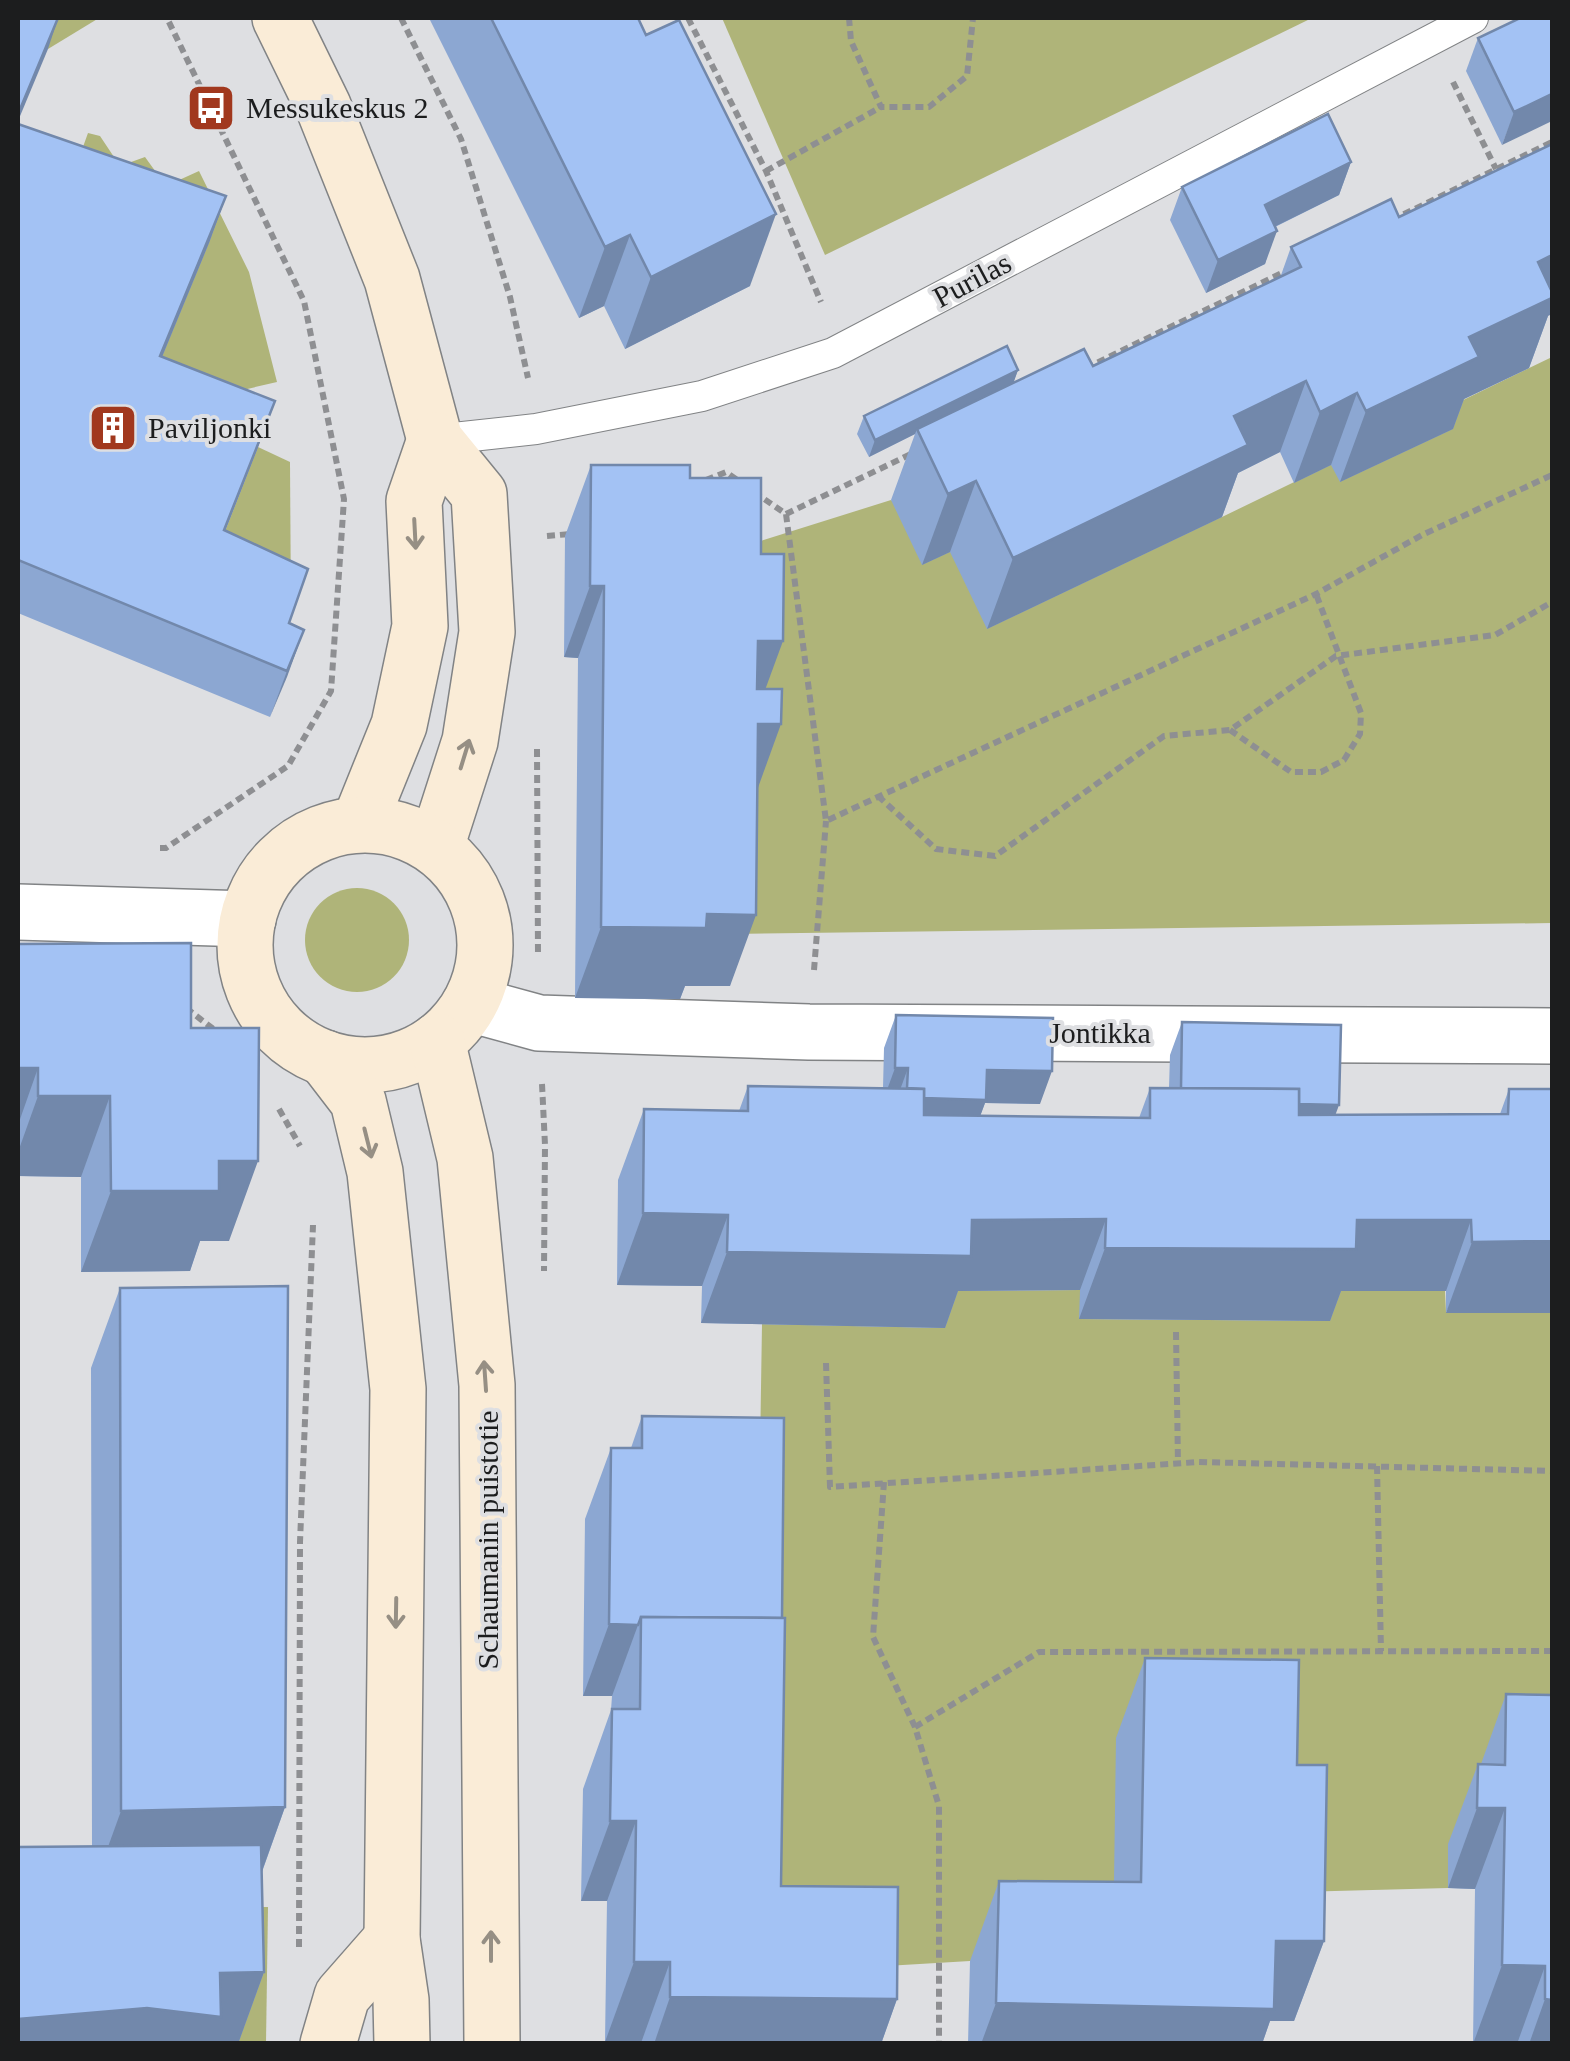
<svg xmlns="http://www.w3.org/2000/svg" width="1570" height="2061" viewBox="0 0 1570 2061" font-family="Georgia,serif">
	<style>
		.green { fill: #afb479 }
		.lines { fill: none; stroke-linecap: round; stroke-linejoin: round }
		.lane-casing { stroke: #818385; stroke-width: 32 }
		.street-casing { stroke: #818385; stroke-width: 58 }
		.secondary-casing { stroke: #818385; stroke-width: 58 }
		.path { stroke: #8e8f92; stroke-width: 6; stroke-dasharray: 8 5; stroke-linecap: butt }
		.lane { stroke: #fff; stroke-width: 30 }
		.street { stroke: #fff; stroke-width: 55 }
		.secondary { stroke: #faecd7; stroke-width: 55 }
		.wall { fill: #8ca7d2 }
		.shaded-wall { fill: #7288ab }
		.building { fill: #a3c2f4; stroke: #7288ab; stroke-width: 2.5 }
		.oneway { stroke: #968f84 }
		.labels { text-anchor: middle; stroke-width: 8; stroke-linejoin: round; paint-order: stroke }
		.poi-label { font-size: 30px; fill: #1c1d1e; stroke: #dedfe2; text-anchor: start }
		.street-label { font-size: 30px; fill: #1c1d1e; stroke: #dedfe2 }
	</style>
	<rect width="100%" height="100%" fill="#dedfe2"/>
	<g class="green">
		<path d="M18,18h81l-51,31 -30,-11z"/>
		<path d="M722,18h590l-487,237z"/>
		<path d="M88,133l12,3 20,30 25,-9 21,29 33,-15 50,101 28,110 -116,27 -95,-215z"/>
		<path d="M1552,357v566l-821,11 4,-385 156,-49 59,52 272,-35z"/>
		<path d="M258,447l32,15 1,154 -84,-39z"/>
		<circle cx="357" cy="940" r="52"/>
		<path d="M1080,1290v29l249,2 2,-30h114l1,21 106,1v434l-103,98 -1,43 -151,4 -185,71 -142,-2 -101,6 -117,-1 10,-642 182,4 2,-37z"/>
		<path d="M164,1907h104l-2,136h-31z"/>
	</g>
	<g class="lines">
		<g class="lane-casing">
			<path id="lane" d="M435,440l101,-11 166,-33 131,-43 640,-335"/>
		</g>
		<g class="street-casing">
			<g id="street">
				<path d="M18,912l230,7"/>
				<path d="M470,1004l69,19 270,9 743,4"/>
			</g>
		</g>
		<g class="secondary-casing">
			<g id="secondary">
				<path d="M280,18l43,88 69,173 43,161 44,54 8,138 -17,109 -34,106"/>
				<path d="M359,824l40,-99 21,-99 -6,-125 21,-61"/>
				<circle cx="365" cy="945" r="120"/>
				<path d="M437,1041l28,117 22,227 5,659"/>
				<path d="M325,1058l33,43 17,71 23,217 -6,550 9,61 1,44"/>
				<path d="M328,2044l14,-48 50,-57"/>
			</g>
		</g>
		<g class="path">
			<path d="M401,18l60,121 49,158 18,81"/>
			<path d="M688,18l78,153 55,131"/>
			<path d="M849,18l2,23 30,66h48l38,-31 6,-58"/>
			<path d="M1453,82l43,87"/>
			<path d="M766,171l115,-64"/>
			<path d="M1392,220l160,-78"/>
			<path d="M1086,368l200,-97"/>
			<path d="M706,480l20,-8 14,10"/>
			<path d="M754,492l32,22 40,307 490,-227 106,-59 130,-60"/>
			<path d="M786,514l127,-61"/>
			<path d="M547,536l23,-2"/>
			<path d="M1230,730l61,42h30l23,-12 16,-26 1,-21 -45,-119"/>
			<path d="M537,749l1,207"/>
			<path d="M878,796l58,53 59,7 169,-120 66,-6 106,-74 159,-21 57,-33"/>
			<path d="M160,848h6l122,-82 43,-75 13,-192 -40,-198 -137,-283"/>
			<path d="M814,970l12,-149"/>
			<path d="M186,1008l30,23"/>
			<path d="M542,1084l3,61 -1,126"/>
			<path d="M279,1109l21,37"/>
			<path d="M1176,1332l2,132"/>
			<path d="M826,1363l4,124 369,-25 353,9"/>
			<path d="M1377,1466l4,185"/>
			<path d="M884,1482l-11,155 42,90 24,79v238"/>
			<path d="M915,1727l124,-75 513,-1"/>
			<path d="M299,1947l1,-405 13,-317"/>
		</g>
		<use href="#lane" class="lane"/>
		<use href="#street" class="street"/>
		<use href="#secondary" class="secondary"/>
	</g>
	<g class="wall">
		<path d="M429,18h209l112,268 -125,63 -21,-43 -25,12z"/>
		<path d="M1552,18l-50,127 -36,-74 12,-33z"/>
		<path d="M18,124l208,72 -17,47 -47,114 96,90 -33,84 64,92 15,7 -34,87 -252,-104z"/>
		<path d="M1351,162l-12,33 -64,32 -10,37 -59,29 -36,-73 12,-33z"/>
		<path d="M1399,217l149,99 -19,52 -65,31 -11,30 -113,53 -9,-17 -37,18 -14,-31 -42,21 -16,44 -235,112 -37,-77 -28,13 -31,-65 24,-66 -46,23 -12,-23 7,-18 154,-46 -5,13 80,-17 187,-88 11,-31z"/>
		<path d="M591,465l99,13 71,76 4,135 -8,101 -27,196h-45l-5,13 -105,-1 3,-340 -14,-1 1,-121z"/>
		<path d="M18,944l173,84 38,213h-29l-10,30 -109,1v-95l-63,-1z"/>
		<path d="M896,1015l144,89 -55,-1 -5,13 159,2 11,-30h19l1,-33 12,-33 153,92h165l9,-25h43l-106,224v-22h-105l-11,30 -251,-2 1,-29 -122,1 -13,37 -244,-5 1,-37 -85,-1 1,-105 26,-71 95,2 9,-25 135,2 1,-40z"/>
		<path d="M120,1288l165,519 -23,65 2,100 -26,72h-220l74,-198 -1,-478z"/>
		<path d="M642,1416l140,202 -1,268 116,113 -16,45h-240l-36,-2 2,-141h-26l2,-112 28,-79 1,-14h-29l2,-177 26,-71h20z"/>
		<path d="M1145,1658l152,107 27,176 -30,80h-24l-8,23h-294l2,-83 29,-80 115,1 2,-144z"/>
		<path d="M1552,1692v352h-79l2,-155 -27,-1v-44l30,-80h3l25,-70 45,1z"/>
	</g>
	<g class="shaded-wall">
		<path d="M58,18l-10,31 -30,72v-7z"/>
		<path d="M1552,94v27l-50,24 12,-33z"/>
		<path d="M1351,162l-12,33 -87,43 13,-33z"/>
		<path d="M226,196l-17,47 -66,160 17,-47z"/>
		<path d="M776,214l-26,72 -125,63 26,-72z"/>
		<path d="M1277,231l-12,33 -59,29 12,-33z"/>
		<path d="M630,235l-26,71 -25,12 26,-71z"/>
		<path d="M1552,255v59l-4,2 -19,52 -65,31 -11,30 -113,53 26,-71 103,-74 69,-75z"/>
		<path d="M1018,370l-6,17 -95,42 -2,5 -46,23 6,-17z"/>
		<path d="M1306,381l-26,71 -42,21 -16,44 -235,112 26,-71 221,-142z"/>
		<path d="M1357,393l-26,72 -37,18 26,-71z"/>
		<path d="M275,401l-17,46 -51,130 17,-47z"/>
		<path d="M976,481l-26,71 -28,13 26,-71z"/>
		<path d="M590,586h14l-26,72 -14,-1z"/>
		<path d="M304,630l-17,47 -17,40 17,-46z"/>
		<path d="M758,641h25l-26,71z"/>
		<path d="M758,724h23l-26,72z"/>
		<path d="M707,914l49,1 -26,71h-45l-5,13 -105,-1 26,-71z"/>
		<path d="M18,1068h20l-20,57z"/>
		<path d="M895,1068h13l-12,33h-13z"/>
		<path d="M987,1070l65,1 -12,33 -55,-1 -11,30 -79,-2 12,-33z"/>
		<path d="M38,1096h72l-29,81 -63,-1v-24z"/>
		<path d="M1180,1101l159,4 -12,33z"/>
		<path d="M219,1161h39l-29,80h-29l-10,30 -109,1 30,-81z"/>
		<path d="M643,1213l85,2 -26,71 -85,-1z"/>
		<path d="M1106,1219l-26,71 -122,1 -13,37 -244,-5 26,-71 245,-32z"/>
		<path d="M1357,1220h114l-25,71h-105l-11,30 -251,-2 26,-71z"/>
		<path d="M1552,1241v72h-106l26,-71z"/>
		<path d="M609,1624l29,1 -26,71h-29z"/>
		<path d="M285,1807l-29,81 -164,3 29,-80z"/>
		<path d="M1477,1808h28l-30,81 -27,-1z"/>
		<path d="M610,1821h26l-29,80h-26z"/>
		<path d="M1276,1941h48l-30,80h-24l-8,23h-281l15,-41z"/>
		<path d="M634,1962h36l-29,81 -36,-1z"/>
		<path d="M1502,1965l43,1 -28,78h-44z"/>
		<path d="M264,1972l-26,72h-220v-25l202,-46z"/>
		<path d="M670,1997l227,2 -16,45h-227z"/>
		<path d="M1545,1999l7,1v44h-23z"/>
	</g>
	<g class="building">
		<path d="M18,18h40l-40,96z"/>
		<path d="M491,18h147l8,17 33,-15 97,194 -125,63 -21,-42 -25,12z"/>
		<path d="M1520,18h32v76l-38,18 -36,-74z"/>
		<path d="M1328,114l23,48 -86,43 12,26 -59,29 -36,-73z"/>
		<path d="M18,124l208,72 -66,160 115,45 -51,129 84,39 -19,54 15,7 -17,41 -269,-111z"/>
		<path d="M1552,144v111l-14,7 14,30v6l-83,39 10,20 -113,54 -9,-18 -37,19 -14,-31 -72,35 14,29 -235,113 -37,-77 -28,13 -31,-65 167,-80 9,17 208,-99 -10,-20 100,-48 8,18z"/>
		<path d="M1007,346l11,24 -143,70 -11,-24z"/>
		<path d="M591,465h99v13h71v76h23l-1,87h-25l-1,48h25l-1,35h-23l-2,191 -49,-1 -1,14 -105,-1 3,-341h-14z"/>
		<path d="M191,943v85h68l-1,133h-39v30h-108l-1,-95h-72v-28h-20v-124z"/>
		<path d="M896,1015l157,3 -1,53 -65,-1 -1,30 -62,-2v-9l-17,-1 1,-20h-13z"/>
		<path d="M1182,1022l159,3 -2,80 -40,-1v-15l-118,-1z"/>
		<path d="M748,1086l176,3v26l226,3v-30l149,1v26l209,-1 1,-25h43v152l-80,1 -1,-22h-114l-1,29 -251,-1 1,-29 -134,1 -1,36 -244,-4 1,-37 -85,-2 1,-104 104,2z"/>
		<path d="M288,1286l-3,521 -164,4 -1,-523z"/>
		<path d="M642,1416l142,2 -2,200 -141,-1 -3,8 -29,-1 2,-176h31z"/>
		<path d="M641,1617l144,1 -4,268 117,1 -1,112 -227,-2v-35h-36l2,-141h-26l2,-112h28z"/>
		<path d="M1145,1658l154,2 -2,105h30l-3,176h-48l-2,68 -278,-6 3,-122 142,1z"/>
		<path d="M1506,1694l46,1v305l-7,-1v-33l-43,-1 3,-157h-28l1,-44 27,1z"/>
		<path d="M261,1845l3,127 -44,1 1,44 -74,-9 -129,11v-172z"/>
	</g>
	<defs><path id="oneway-shaft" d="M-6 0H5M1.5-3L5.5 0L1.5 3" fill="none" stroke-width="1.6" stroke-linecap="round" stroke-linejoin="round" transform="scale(2.5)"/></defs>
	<g class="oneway">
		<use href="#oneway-shaft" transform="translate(415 534) rotate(87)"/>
		<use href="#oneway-shaft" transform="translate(465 754) rotate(-73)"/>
		<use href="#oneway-shaft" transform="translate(368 1143) rotate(76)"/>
		<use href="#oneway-shaft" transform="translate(485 1376) rotate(-94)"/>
		<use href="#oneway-shaft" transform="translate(396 1613) rotate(91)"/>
		<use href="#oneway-shaft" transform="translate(491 1946) rotate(-90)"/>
	</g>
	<defs>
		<g id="bus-square" transform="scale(2.5)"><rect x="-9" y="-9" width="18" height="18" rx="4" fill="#a1381e" stroke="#dedfe2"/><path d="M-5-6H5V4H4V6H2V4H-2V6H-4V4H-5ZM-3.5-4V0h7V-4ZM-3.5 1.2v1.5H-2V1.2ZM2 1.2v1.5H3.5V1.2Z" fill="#fff"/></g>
		<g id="building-square" transform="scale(2.5)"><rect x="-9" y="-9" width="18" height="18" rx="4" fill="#a1381e" stroke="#dedfe2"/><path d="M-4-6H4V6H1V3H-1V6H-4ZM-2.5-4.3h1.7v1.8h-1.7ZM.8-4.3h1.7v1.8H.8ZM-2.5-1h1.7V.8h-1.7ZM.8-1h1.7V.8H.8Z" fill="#fff"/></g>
	</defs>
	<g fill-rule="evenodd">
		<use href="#bus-square" x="211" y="108"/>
		<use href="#building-square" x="113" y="428"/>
	</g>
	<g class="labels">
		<g class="poi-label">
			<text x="246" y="118">Messukeskus 2</text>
			<text x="148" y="438">Paviljonki</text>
		</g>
		<g class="street-label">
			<text transform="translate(972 280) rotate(-28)" y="10">Purilas</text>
			<text x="1100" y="1043">Jontikka</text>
			<text transform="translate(488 1540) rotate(-90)" y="10">Schaumanin puistotie</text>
		</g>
	</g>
	<rect width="1570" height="2061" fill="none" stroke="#1c1d1e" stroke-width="40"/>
</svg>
